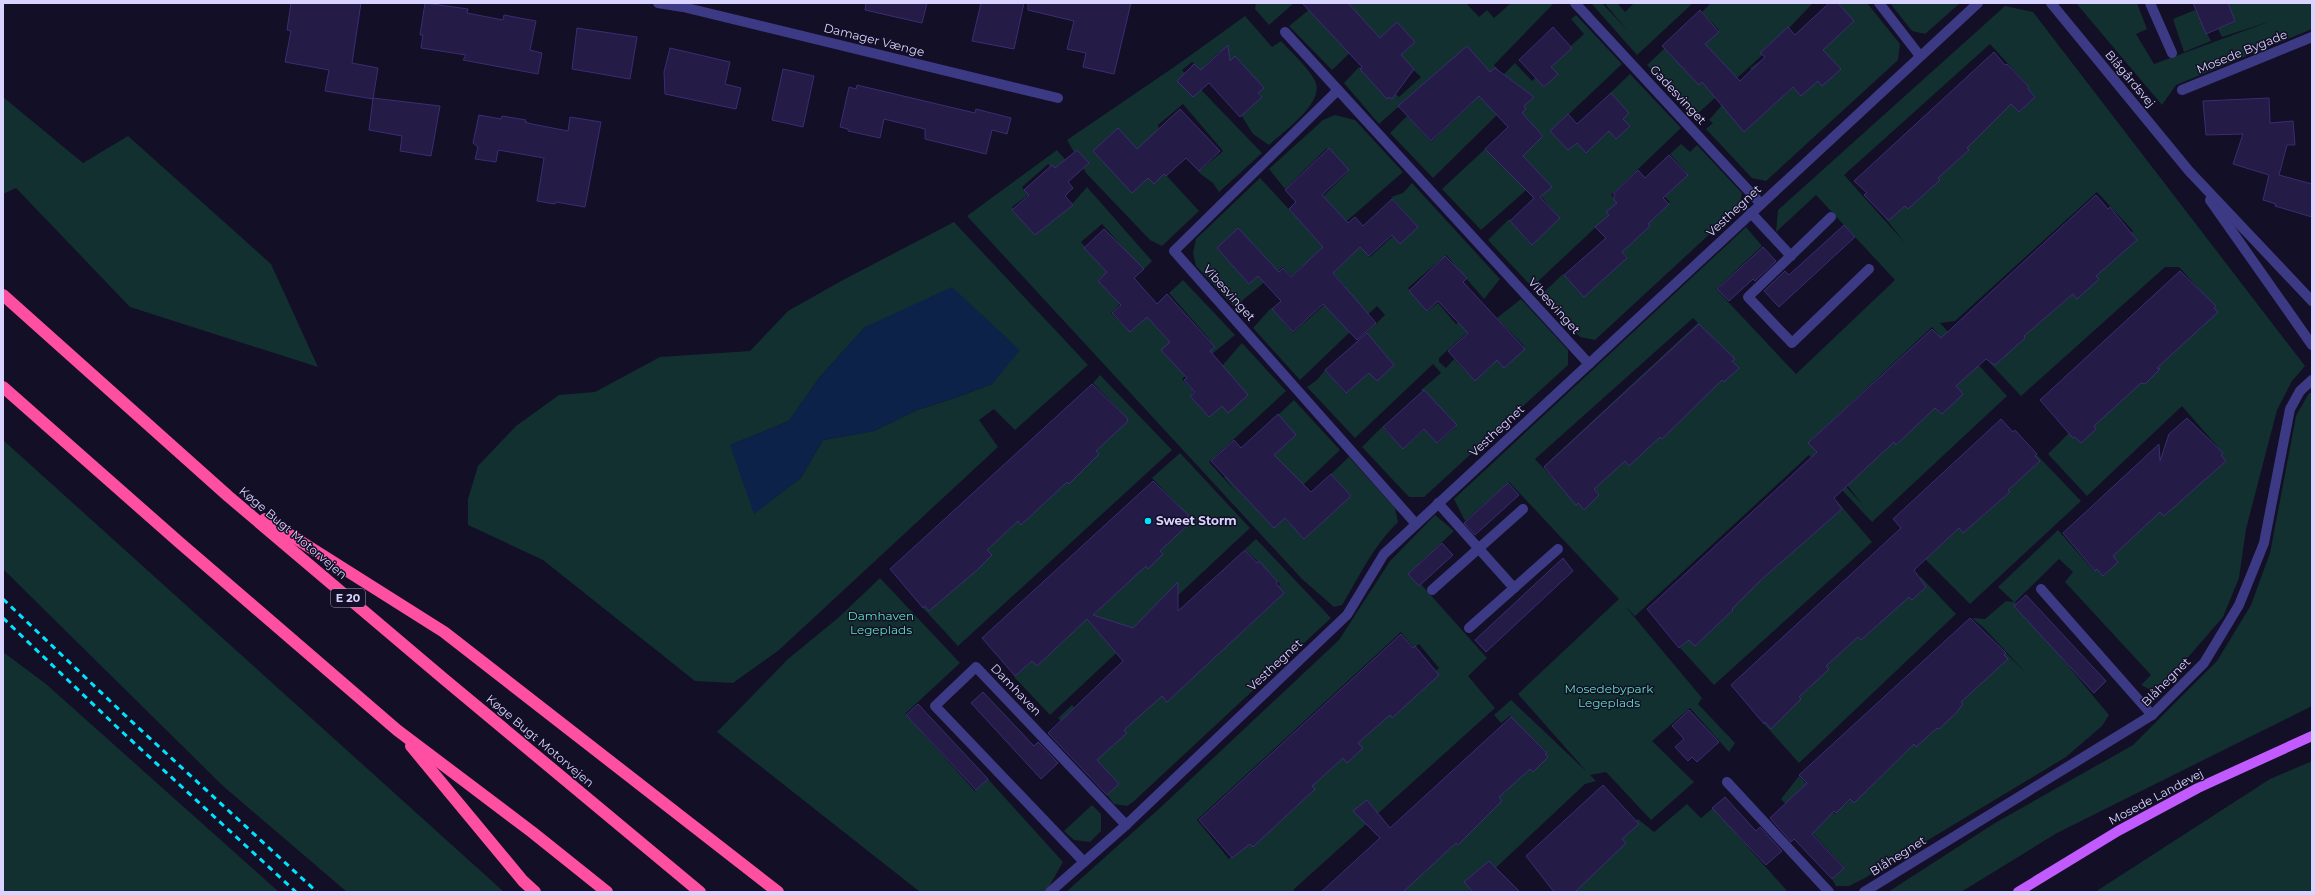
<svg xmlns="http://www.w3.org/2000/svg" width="2315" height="895" viewBox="0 0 2315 895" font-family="Montserrat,sans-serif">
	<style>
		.green { fill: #12302f; fill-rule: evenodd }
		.water { fill: #0c2248 }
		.building { fill: #241b47; stroke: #3b2d73 }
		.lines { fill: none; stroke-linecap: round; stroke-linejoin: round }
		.minor { stroke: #3d3a85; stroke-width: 10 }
		.major { stroke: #c25bff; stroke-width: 10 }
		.highway { stroke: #ff4fa3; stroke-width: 12 }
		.rail { stroke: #00e5ff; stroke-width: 3; stroke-dasharray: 6 5; stroke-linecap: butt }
		.poi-dot { fill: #00e5ff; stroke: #130f26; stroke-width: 1.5 }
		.labels { text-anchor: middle; stroke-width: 3; stroke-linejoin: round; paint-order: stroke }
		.shield { fill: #130f26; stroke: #9e99be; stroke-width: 1 }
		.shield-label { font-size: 11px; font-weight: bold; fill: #d9d4ff }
		.street-label { font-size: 12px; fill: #d9d4ff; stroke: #130f26 }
		.poi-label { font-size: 12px; font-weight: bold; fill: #d9d4ff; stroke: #130f26; text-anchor: start }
		.park-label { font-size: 12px; fill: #5fe0c0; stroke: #130f26 }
	</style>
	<rect width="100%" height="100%" fill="#130f26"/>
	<g class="green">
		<path d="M1256,3h38l-25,22 -14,-16z"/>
		<path d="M1346,3h120l13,14 8,-7 7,8 17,-15h43l-60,62 9,10 12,-12 17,18 52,-47 -13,-15 5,-4 46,49 -54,51v19l17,18 41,-40 -17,-18 21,-20 51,54 -70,67 7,8 33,16 19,-17 -8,-8 24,-22 -16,-18 11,-10 9,8 7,-7 45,48 -2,13 -145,134 -15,-3 -39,-42 22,-21 21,22 43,-39 -22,-21 9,-26 -82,77 -44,-47 21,-21 21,24 29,-25 -27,-33 -51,45 -39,-41 43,-40 19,20 36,-34 -32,-9 -11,-11 -64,63 -43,-45 17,-17 24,26 42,-40 -30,-35 -64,57 -35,-41 15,-16 28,30 6,-6 6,6 22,-20 -42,-38 -25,10 -22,21 -43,-44 21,-17z"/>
		<path d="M1591,3h11l25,27 -21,-25 2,-2h9l8,9 9,-9h59l-56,52z"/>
		<path d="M1711,3h102l-44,46 -75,68 -47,-52 18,-17 33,36 23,-21 -17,-19 15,-14 -17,-18z"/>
		<path d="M1831,3h36l33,41 -2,16 -132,121 -14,-3 -46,-49 7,-6 -4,-3 13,-15 23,25 47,-42 -35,-14 -7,-6 28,-19z"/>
		<path d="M1890,3h70l-35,31 -13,-3z"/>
		<path d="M2076,3h61l10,26 -11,5 18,30 117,-43 -49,16 -4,-8 17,-8 -7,-18h84v26l-136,56 -14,20z"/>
		<path d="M2005,6l28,6 272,354 -13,15 -15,29 -31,119 -7,49 -16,39 -66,76 -16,-8 10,-10 -86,-93 8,-10 -14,-13 -44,43 94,113 -7,11 -36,31 -201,121 -16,8h-13l-4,-7 11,-13 -62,-67 18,-23 36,38 171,-161 22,22 -44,-47 -12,-10 13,1 21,-18 8,1 -16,-15 60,-57 36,41 129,-118 -41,-47 -95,90 -39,-42 21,-21 5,5 140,-132 -35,-39h-14l-144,129 -32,-34 144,-131 -36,-39 -142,129 -15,2 67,73 -135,126 -63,-67 -174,161 -10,-10 77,92 -4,6 37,39 -6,9 -39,-44 -38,33 42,41 -43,38 -45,-48 -16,3 6,6 -11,3 -115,108h-77l153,-141 -36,-35 -9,7 -7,-8 17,-15 76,72 -69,-78 101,-95 -110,-117 -44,39 -11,-22 292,-272 16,19 -46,43 80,85 99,-94 -79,-85 -40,37 2,-22zM1990,44l39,43 -143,132 19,24 -61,-68zM1693,318l5,5 -154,143 13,13 155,-142 23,22 -159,144 -41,-44zM1932,327l12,14 -101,139 20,25 -44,-47 2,-2 -12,-14z"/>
		<path d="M2195,10l16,31 -27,11 -11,-33z"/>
		<path d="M1245,16l27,31 9,-6c10,11 28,27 34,40 11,21 -32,51 -46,64l-16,-11 -12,-19 20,-20 -42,-43 -18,18 -9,-8 -10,8 80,83 -43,39 -6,-9 -15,-11 25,-21 -40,-47 -25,21 2,10 -16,16 55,60 -37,35 -12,-6 -64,-67 -19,-33 110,-75z"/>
		<path d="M3,97l80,66 45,-27 143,128 47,103 -188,-60 -114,-119 -13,6z"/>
		<path d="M1335,115l20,5 48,52 -62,54 29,31 24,-22 7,6 16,-15 -26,-29 12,-4 9,-10 88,96 -16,20 -38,-44 -38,33 20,23 10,-8 18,21 5,-4 10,9 -32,29v4l7,6 8,-9 21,22 23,-22 6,7 20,-20 -27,-28 24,-19 47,51v15l-144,132h-15l-47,-50 20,-20 21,22 22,-20 13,14 18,-16 -35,-37 20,-17 -8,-9 -78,74 -48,-51 10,-7 8,-10 20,23 41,-37 -20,-23 19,-18 -8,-9 -77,74 -47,-52 18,-20 22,25 52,-47 -22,-25 -14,13 -7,-8 -11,10 -8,-9 -40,33 -6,10 -41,-44 -3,-13 3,-14 64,-61 63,68 -16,-34 42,-41 -22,-23 -42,41 -16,-20 54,-49z"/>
		<path d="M1057,150l19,22 -10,10 -18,-18 -26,23 6,8 -16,12 23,27 38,-31 14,-16 65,74 -9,9 -41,-46 -21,18 26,30 -9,8 22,24 -9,9 11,11 7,-5 17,-6 42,48 22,-21 -41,-47 14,-13 52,55 -53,44 12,12 -4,5 19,21 13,-51 20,-23 44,48 -77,71 27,30 -12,-15 19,-16 41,5 -11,-12 4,-38 17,-16 46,50 -72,68h16l20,20 46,-43 -19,-21 18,-17 46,51 3,14c-27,27 -37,52 -56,83l-8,2 -32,-28 -335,-363z"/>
		<path d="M954,222l134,143 -73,65 -21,-21 -15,11 19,27 -219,203 -46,33 -38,-2 -152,-121 -75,-35v-26l10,-33 38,-40 43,-31 36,-3 65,-35 90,-6 38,-40 55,-31zM865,327l127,57 -40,15 -35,11 -43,21 -51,9 -23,39 -70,-34 59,-24 30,-43z"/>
		<path d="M1100,375l72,75 -214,196 -35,-38 204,-190 -34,-35z"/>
		<path d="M2309,393h3v313l-255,127 -96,59h-73l107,-69 138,-78 84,-84 34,-56 19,-52 26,-137z"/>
		<path d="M3,440l501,452h-157l-124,-106 -220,-217z"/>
		<path d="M1180,453l70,75 -200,187 -36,-38 174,-161 -36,-38z"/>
		<path d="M2037,455l44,46 -111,103 -46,-46z"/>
		<path d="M1837,501l35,41 -158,143 -34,-37z"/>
		<path d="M1435,515l19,16 -44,41 77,86 -19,18 27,32 -202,182 6,2h-233l95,-85 178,-167 51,-79zM1401,632l13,16 5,-4 20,24 -210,191 -32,-39z"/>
		<path d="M1256,539l75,79 -198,184 -6,4 -13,-2 -7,-9 10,-13 -59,-64 14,-13 34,41 174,-162 -35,-35z"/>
		<path d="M1921,577l35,37 -157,149 -35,-39z"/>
		<path d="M880,578l80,85 -55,51 70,77 13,-12 75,83 -17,30h-126l-203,-160 71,-73 50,-41z"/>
		<path d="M3,652l43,32 233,208h-276z"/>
		<path d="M2312,761v131h-217l175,-113z"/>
		<path d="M1687,804l14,14 12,-10 75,84h-229l79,-73 16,13z"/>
		<path d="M1092,805l9,9v17l-11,11 -16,-2 -10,-9z"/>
	</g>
	<path class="water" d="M952,287l68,63 -28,34 -40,15 -35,11 -43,21 -51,9 -23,39 -46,35 -24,-69 59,-24 30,-43 46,-51z"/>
	<g class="building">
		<path d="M291,3h70l-9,60 26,5 -5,31 -48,-8 4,-21 -44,-8 6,-31 -4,-1z"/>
		<path d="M425,3l43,6 -1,4 36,7 1,-5 32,6 -6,29 12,3 -4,21 -75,-14 3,-5 -45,-7 2,-13h-3z"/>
		<path d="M866,3h61l-5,20 -57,-13z"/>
		<path d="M981,3h43l-10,46 -42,-8z"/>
		<path d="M1028,3h103l-17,71 -31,-7 3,-14 -19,-4 7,-28 -46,-11z"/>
		<path d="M1302,3h46l32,35 17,-16 18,20 -14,13 13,14 -22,30 -3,-2 -2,2 -27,-30 2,-2z"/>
		<path d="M1829,3h9l16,18 -31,29 18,19 -19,17 -4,-5 -17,15 -8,-9 -49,45 -42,-50 -3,3 -37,-39 38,-36 19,22 -14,12 35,37 25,-24 -5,-4 28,-26 7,8z"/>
		<path d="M2193,3h35l7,18 -29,13z"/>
		<path d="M1553,27l19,21 -21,19 7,7 -14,13 -25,-27z"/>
		<path d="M577,28l60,9 -7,42 -58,-10z"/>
		<path d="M1228,45l2,16 5,-5 29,32 -6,5 4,4 -22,20 -31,-34 -16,14 -16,-16 17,-17 7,6z"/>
		<path d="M1467,46l23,26 5,-4 39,29 -10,9 2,3 -4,4 21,23 -20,20 29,31 -12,10 20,21 -28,27 -22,-24 24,-23 -49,-49 23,-22 -29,-31 -48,45 -33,-35z"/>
		<path d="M670,48l60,14 -5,22 16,4 -5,21 -71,-15 -1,-22z"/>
		<path d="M1994,52l11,13 2,-1 22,23 -1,2 7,8 -16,15 -8,-8 -44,44 2,2 -31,28 2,2 -32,29 -3,-3 -16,14 -2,-1 -23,-24 3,-2 -13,-12z"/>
		<path d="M783,69l31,7 -11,51 -31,-7z"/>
		<path d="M857,85l118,28 1,-4 35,9 -4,16 -15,-4 -6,24 -61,-15v-10l-41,-10 -4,19 -32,-7v-2l-8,-2 9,-40 7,2z"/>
		<path d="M1611,93l18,20 -6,6 7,7 -14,13 -7,-8 -23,22 -9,-10 -9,7 -18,-19 18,-17 9,10z"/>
		<path d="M373,98l67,8 -9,50 -31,-5 2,-15 -33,-6z"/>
		<path d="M2269,98l1,25 23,-2 2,24h-8l-8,30 33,9v33l-37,-11 1,-2 -13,-4 6,-25 -36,-11 10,-30 -37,1 -3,-34z"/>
		<path d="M1180,109l40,42 -21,20 -13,-13 -20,18 -2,-2 -10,10 -6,-6 -16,15 -39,-42 25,-23 19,21z"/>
		<path d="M479,115l22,4 1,-3 24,4 -1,2 7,2 36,7 2,-14 31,5 -16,85 -29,-5 -1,2 -18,-3 7,-43 -46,-8 -2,12 -21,-3 3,-12 -5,-4z"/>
		<path d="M1329,148l20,22 -27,25 26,28 7,-6 8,9 29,-27 26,28 -18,17 -8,-9 -23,21 -9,-9 -27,26 43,50 -19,17 -34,-36 -30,28 -21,-23 9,-8 -23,-25 -9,8 -32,-36 21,-20 41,44 4,-4 8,9 32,-30 -34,-38 7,-7 -11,-12z"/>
		<path d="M1077,150l12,13 -21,19 5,6 -8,8 8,9 -38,30 -23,-25 17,-15 -5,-5 28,-25 3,3z"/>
		<path d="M1669,155l19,20 -25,23 6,6 -21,20 2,2 -28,26 5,6 -43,39 -20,-22 42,-37 -11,-11 14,-12 -3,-3 11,-9 -3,-3v-7l24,-23 7,8z"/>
		<path d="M2096,195l12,14 2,-2 27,33 -41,36 3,3 -22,20 -4,-5 -49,42 1,2 -30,27 -9,-6 -30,27 7,8 -21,20 -7,-6 -39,37 -2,-3 -60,56 8,11 -80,70 -30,30 1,1 -38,36 -6,-6 -10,8 -32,-39 170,-157 -9,-9 124,-114 9,9z"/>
		<path d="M1844,225l11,12 -76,70 -15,-16 21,-20 4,4z"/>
		<path d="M1104,229l40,40 -10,9 23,26 10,-10 48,53 -5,4 38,44 -20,18 -6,-7 -13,11 -19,-21 5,-4 -11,-12 3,-2 -26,-28 9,-8 -23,-25 -17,15 -18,-19 9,-8 -23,-24 9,-9 -23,-24z"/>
		<path d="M1763,247l13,14 -21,20 -2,-2 -24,22 -12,-12z"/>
		<path d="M1445,256l22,22 -4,4 62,67 -21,19 -7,-8 -22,21 -27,-30 20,-18 -30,-32 -11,10 -18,-20z"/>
		<path d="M2180,271l36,35 -2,2 4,4 -61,56 3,1 -15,15 -4,-1 -47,43 2,3 -15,14 -6,-6 -2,1 -33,-38z"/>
		<path d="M1699,324l36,35 -3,2 7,7 -15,14 -2,-2 -60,59 -2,-2 -31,29 -4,-5 -31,28 5,6 -15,15 -6,-7 -2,2 -32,-38z"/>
		<path d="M1367,333l27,32 -17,16 -8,-8 -23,20 -21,-23z"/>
		<path d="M1092,384l36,35 -1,3 -31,29 3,3 -30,30 -2,-2 -46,43 -3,-4 -31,29 5,5 -15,15 -48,41 -4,-5 -2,2 -33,-39z"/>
		<path d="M1424,390l33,35 -20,18 -13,-14 -21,20 -20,-22z"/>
		<path d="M1278,414l18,21 -22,20 37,37 20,-18 20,22 -47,43 -19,-21 -11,10 -63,-67 23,-21 7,8z"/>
		<path d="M2187,418l36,35 -2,2 5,6 -62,55 -4,-4 -47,44 5,6 -15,14 -6,-7 -2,2 -32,-38 96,-89 1,17 9,-27z"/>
		<path d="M2001,419l12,13 2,-2 22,24 -2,2 5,5 -32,29 2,2 -15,13 -32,28 -4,-5 -45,42 12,17 -14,13 -3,-3 -48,43 -3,-3 -32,29 3,3 -30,28 2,2 -30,30 -6,-7 -1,2 -33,-39 170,-157 -8,-9z"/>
		<path d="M1153,481l36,35 -2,1 4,5 -31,29 3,3 -15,15 -2,-3 -53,49 40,13 45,-46v29l67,-61 12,13 2,-2 18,20v4l7,8 -117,109 -5,-6 -38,34 3,3 -30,27 22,24 -12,11 -59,-62 75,-72 -36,-42 -50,47 -5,-5 -17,15 -33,-38z"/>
		<path d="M1508,483l11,12 -44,40 -11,-12z"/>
		<path d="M1442,543l11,12 -34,31 -11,-12z"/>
		<path d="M1563,558l10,13 -87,81 -11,-12z"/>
		<path d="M2026,595l80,86 -12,12 -80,-87z"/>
		<path d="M1970,618l36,35 -2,2 4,4 -47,43 2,2 -7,9 -17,16 -2,-1 -21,19 -2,-3 -60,59 -4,-4 -14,14 -2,-2 -22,23 32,34 -12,11 -38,-40 -3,3 -21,-24 37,-35 -8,-8z"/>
		<path d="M1401,634l12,14 2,-2 24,29 -47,43 -2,-3 -32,28 5,5 -16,15 -4,-5 -31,28 3,3 -62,58 -3,-3 -18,14 -33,-38z"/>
		<path d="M983,692l51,54 4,-4 20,21 -17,16 -70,-76z"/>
		<path d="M918,704l70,75 -12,11 -70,-75z"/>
		<path d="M1689,710l30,32 -22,20 -5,-5 -4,4 -13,-14 9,-8 -12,-13z"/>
		<path d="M1511,717l36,36 -2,1 3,3 -15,15 -3,-3 -31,28 3,4 -44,44 -2,-2 -53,49h-82l59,-54 -27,-27 14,-11 23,28z"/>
		<path d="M1603,785l36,39 -17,15 4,4 -51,49h-21l-28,-36z"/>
		<path d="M1725,797l31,34 4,-4 22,24 -16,14 -54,-57z"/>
		<path d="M1489,861l31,31h-47l-9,-10z"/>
	</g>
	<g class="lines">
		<g class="minor">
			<path d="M658,3l25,4 375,91"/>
			<path d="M1575,3l186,201"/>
			<path d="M1879,3l41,53"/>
			<path d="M2051,3l138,168 123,130"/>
			<path d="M2150,3l22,50"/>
			<path d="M1285,32l304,332"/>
			<path d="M1338,90l-164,161 242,273"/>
			<path d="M2182,90l130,-53"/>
			<path d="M2210,200l102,145"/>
			<path d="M1751,213l40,43"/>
			<path d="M1831,217l-83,80 44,46 77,-74"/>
			<path d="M1438,503l76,85"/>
			<path d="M2041,589l111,126"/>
			<path d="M1432,590l91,-81"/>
			<path d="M1469,628l89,-79"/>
			<path d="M1727,782l102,110"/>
			<path d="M1084,862l-149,-156 41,-39 150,158"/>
			<path d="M1050,892l76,-67 221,-210 37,-61 594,-551"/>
			<path d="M1864,892l288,-177 52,-52 35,-58 25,-62 26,-134 10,-18 12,-11"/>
		</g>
		<path class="major" d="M2018,892l100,-61 80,-43 114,-52"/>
		<g class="highway">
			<path d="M3,295l225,201 216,183 256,213"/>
			<path d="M3,387l177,156 217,187 135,102 75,60"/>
			<path d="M265,519l179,113 334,260"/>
			<path d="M411,746l112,135 12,11"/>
		</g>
		<g class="rail">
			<path d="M3,599l127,121 187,172"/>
			<path d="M3,618l116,111 177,163"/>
		</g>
	</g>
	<circle class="poi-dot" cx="1148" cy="521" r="4"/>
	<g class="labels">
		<rect class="shield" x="331" y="589" width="34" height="18" rx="3"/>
		<g class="shield-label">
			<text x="348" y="602">E 20</text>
		</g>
		<g class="street-label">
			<text transform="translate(874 40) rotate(14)" y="4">Damager Vænge</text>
			<text transform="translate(2242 52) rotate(-22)" y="4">Mosede Bygade</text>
			<text transform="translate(2130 79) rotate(50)" y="4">Blågårdsvej</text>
			<text transform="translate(1678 95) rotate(47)" y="4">Gadesvinget</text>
			<text transform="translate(1734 211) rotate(-43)" y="4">Vesthegnet</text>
			<text transform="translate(1229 293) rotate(48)" y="4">Vibesvinget</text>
			<text transform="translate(1554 306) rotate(48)" y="4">Vibesvinget</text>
			<text transform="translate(1497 431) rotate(-43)" y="4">Vesthegnet</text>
			<text transform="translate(293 533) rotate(40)" y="4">Køge Bugt Motorvejen</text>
			<text transform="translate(1275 665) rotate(-43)" y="4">Vesthegnet</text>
			<text transform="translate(2166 682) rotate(-45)" y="4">Blåhegnet</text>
			<text transform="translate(1016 690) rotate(46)" y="4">Damhaven</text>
			<text transform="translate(540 741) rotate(40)" y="4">Køge Bugt Motorvejen</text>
			<text transform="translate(2156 797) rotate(-28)" y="4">Mosede Landevej</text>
			<text transform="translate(1898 856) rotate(-32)" y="4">Blåhegnet</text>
		</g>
		<g class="poi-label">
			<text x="1156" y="525">Sweet Storm</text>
		</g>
		<g class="park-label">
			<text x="881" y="620">Damhaven<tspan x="881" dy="14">Legeplads</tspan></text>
			<text x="1609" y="693">Mosedebypark<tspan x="1609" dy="14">Legeplads</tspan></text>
		</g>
	</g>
	<rect width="2315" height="895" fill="none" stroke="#d9d4ff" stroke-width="8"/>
</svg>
